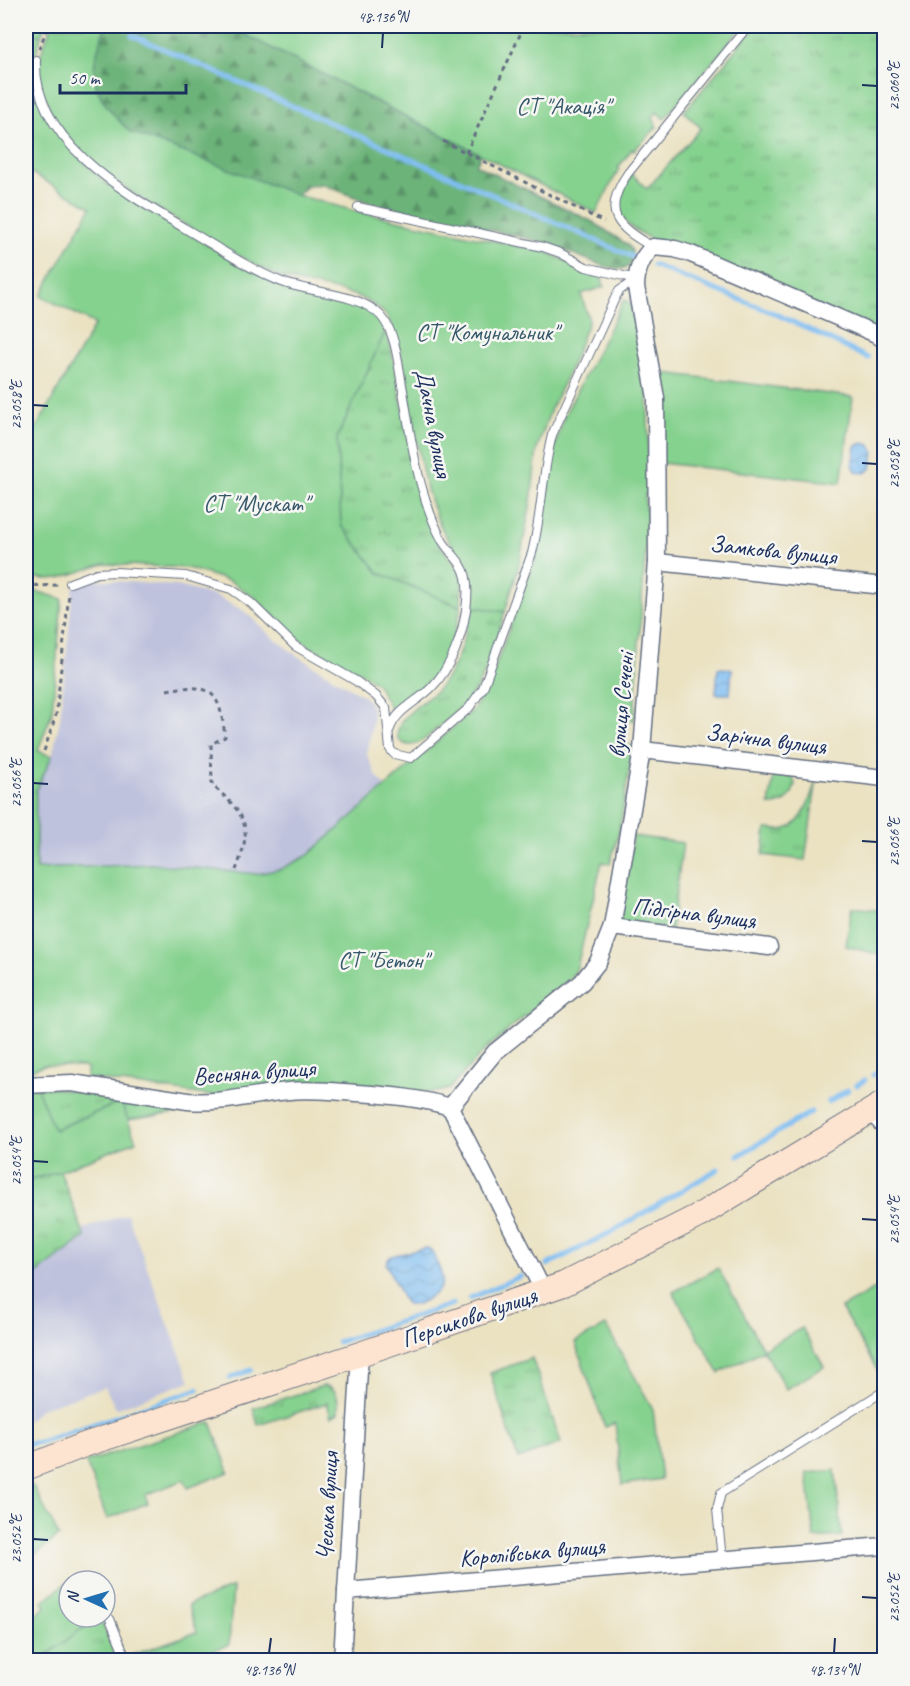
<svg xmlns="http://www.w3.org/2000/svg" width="910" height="1686" viewBox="0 0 910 1686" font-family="Caveat,sans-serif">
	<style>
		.industrial { fill: #bfc2dd }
		.grass { fill: url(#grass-tufts); stroke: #508076; stroke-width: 1.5 }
		.forest { fill: url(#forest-firs); stroke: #44716c; stroke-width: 1.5 }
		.garden { fill: #85d18e; stroke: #508076; stroke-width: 1.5 }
		.water { fill: url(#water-waves); stroke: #4c76a8; stroke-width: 1.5 }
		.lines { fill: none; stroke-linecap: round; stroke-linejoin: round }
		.stream { stroke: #7ebdf2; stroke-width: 5 }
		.lane-casing { stroke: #646e81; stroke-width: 10 }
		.street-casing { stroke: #646e81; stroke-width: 19 }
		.secondary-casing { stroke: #646e81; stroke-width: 26 }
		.path { stroke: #646e81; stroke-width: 3; stroke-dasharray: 4.5 4.5; stroke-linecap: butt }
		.lane { stroke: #fff; stroke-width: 8 }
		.street { stroke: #fff; stroke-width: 16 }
		.secondary { stroke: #fde4d0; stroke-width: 24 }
		.ticks { fill: none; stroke: #1b2f5e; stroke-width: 2 }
		.labels { text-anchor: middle; stroke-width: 5; stroke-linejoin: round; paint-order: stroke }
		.park-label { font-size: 24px; fill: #36586a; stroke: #f6f6f2 }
		.street-label { font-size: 24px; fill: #1b2f5e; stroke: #f6f6f2 }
		.neatline { fill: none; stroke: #1b2f5e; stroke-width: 2 }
		.ticks-label { font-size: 15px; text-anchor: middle; fill: #1b2f5e }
	</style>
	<defs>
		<pattern id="grass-tufts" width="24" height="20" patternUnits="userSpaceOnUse" patternTransform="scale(1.5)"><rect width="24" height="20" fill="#85d18e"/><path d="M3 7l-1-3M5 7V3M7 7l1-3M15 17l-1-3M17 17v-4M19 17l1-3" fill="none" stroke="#6caa77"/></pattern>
		<pattern id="forest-firs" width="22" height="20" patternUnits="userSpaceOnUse" patternTransform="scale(1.5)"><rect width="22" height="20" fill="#6cb379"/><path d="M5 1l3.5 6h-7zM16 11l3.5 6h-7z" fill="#589266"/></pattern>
		<pattern id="water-waves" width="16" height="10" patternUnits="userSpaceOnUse" patternTransform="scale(1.5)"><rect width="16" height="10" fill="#7ebdf2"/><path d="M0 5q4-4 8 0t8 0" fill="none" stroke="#669ac7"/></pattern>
	</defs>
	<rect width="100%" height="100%" fill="#f6f6f2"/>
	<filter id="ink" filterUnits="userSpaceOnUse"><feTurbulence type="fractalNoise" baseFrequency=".0167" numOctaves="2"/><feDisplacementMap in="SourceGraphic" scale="12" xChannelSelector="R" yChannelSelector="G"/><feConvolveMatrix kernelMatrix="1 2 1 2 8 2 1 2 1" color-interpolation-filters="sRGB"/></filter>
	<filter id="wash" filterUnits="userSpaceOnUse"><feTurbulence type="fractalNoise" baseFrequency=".008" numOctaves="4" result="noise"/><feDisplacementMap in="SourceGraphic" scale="24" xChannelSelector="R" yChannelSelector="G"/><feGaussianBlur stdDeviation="1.35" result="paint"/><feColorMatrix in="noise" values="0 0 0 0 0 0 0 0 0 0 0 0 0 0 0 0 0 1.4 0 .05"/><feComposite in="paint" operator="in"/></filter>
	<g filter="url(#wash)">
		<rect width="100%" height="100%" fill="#ebe2c2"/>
		<g class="industrial">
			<path d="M105,580l73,6 38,10 28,15 27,25 28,21 66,40 6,8 2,12 -6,38 9,20 9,11 -78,70 -26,13 -24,5 -105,-10 -116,5v-78l16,-35 8,-37 13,-132 19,-6z"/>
			<path d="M127,1214l63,167 -74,28 -11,-22 -63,21 -16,14v-173z"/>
		</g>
		<g class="grass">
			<path d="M26,26h19l-4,10 -15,-5z"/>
			<path d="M755,26h129v307l-231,-93c-36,-18 -43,-30 -21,-66l15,15 54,-61 -17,-16z"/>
			<path d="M385,332l6,15 28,143 19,53 21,26 3,12 -1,26 -82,-34 -38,-48 -4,-87z"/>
			<path d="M471,606l34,6c-9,26 -16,58 -32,81 -10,15 -25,26 -39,38 -8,7 -19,19 -31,12 -8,-4 -6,-13 -3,-19 8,-13 23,-22 34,-31 23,-21 32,-57 37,-87z"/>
			<path d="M774,774l18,2 3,8c-3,14 -11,22 -26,21z"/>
			<path d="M817,778l-12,82 -42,-5 3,-26c7,0 14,2 20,0 19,-6 25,-35 31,-51z"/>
			<path d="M36,1086l174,22 -82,12 -7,-18 -68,28z"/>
			<path d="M60,1171l25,66 -59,45v-101z"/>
			<path d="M532,1358l29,85 -43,16 -28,-86z"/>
			<path d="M323,1386c15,0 16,15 15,27l-7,4 -4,-14 -69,22 -5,-17z"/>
			<path d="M97,1617h3l17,43h-77z"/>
		</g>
		<path class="forest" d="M105,26h134l1,6 241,123 -5,10 117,57 35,23 4,6 -1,12 -3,4 -8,2 -14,-2 -63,-25 -175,-40 -47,-18 -13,2 -11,9 -167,-63c-16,-16 -36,-36 -36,-60 -1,-13 8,-34 11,-46z"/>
		<g class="garden">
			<path d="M52,26h53c-3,12 -12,33 -11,46 0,24 20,44 36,60l167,63 58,16 191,41 56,26 2,9 -23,7 8,26 -20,51 -18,38 -14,40 -6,53 -13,67 -13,43 -34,-6c1,-12 3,-28 -3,-40 -4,-9 -14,-17 -19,-25 -13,-20 -21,-45 -26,-68 -8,-32 -19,-142 -40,-161 -28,-26 -69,-22 -102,-35 -25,-10 -49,-26 -72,-39 -62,-35 -165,-88 -170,-169 0,-15 7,-30 13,-43z"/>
			<path d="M239,26h504l-79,93 -7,-7 -4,5 4,10 -23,23 -2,-1 -14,19 1,1 -23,44 -356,-181z"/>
			<path d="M26,31l15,5 -9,31 7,28 41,63 28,27 37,24 129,74 20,8 61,14 16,7 9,9 5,11 -48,106 4,87 38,48 82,34c-11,54 -25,73 -68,106l-16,-29 -14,-10 -54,-28 -15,-11 -40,-38 -24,-16 -43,-13 -83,-4 -44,14 -13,1 -21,-2v-131l69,-122 -54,-28 50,-89 -65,-37z"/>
			<path d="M624,300l6,2 18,97 1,95h-4v15l3,1 -14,210h-7l-2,24 8,2 -14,86 -9,32 -8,-2 -26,109 -8,9 -81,68 -38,41c-22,7 -46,1 -69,0 -50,-2 -100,1 -149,0l-1,6 -17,1 -127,-18 1,-10 -6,-1 -37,-2 -18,7v-484l36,11 -10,113 -14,39 14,5 -16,35v78l116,-5 105,10 24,-5 26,-13 166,-146 14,-21 50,-135 8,-38 8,-62 11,-38z"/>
			<path d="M657,372l196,25 -12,86 -180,-20z"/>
			<path d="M633,836l50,7 -12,86 -52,-6z"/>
			<path d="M852,907l32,4v45l-38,-10z"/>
			<path d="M36,1086l18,44 67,-28 15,39 -76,30 -34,10v-93z"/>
			<path d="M718,1268l45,81 39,-21 22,39 -38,22 -23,-39 -44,23 -46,-81z"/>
			<path d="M884,1284v98l-43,-74z"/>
			<path d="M606,1326l47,83 8,70 -39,6 -7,-62 -10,4 -30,-85z"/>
			<path d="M211,1422l18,50 -41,16 -4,-8 -39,15 3,8 -41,16 -21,-57z"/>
			<path d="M835,1470l7,66 -28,2 -7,-65z"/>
			<path d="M33,1486l26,50 -33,26v-72z"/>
			<path d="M69,1581v36h28l-57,43h-14v-36l20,-18 -3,-5z"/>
			<path d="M233,1587l-4,58 -44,15h-50l-3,-5 65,-23 -9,-27z"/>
		</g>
		<g class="water">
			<path d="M863,443l7,2 4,7 -3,17 -6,4 -8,-1 -4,-6 3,-20z"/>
			<path d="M718,668l14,1 -2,25h-14z"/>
			<path d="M426,1248l5,2c8,19 21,34 -1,47 -8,5 -13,9 -23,7l-3,-3 -18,-37 2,-5 4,-3z"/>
		</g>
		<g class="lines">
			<g class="stream">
				<path d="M132,35l501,222"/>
				<path d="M653,265l121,48 94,45"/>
				<path d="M881,365l3,2"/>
				<path d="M879,1072l5,7"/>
				<path d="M873,1075l11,-7"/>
				<path d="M857,1085l8,-5"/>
				<path d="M828,1102l20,-12"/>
				<path d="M738,1156l73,-44"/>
				<path d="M547,1265l68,-35 103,-61"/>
				<path d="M470,1298l51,-22"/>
				<path d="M338,1342l115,-38"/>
				<path d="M230,1378l21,-8"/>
				<path d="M26,1444l14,-2 158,-53"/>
			</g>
		</g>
	</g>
	<g filter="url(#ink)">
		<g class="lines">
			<g class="lane-casing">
				<g id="lane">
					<path d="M36,60c-4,81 91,134 150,169 31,18 63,40 96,53 29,11 78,11 99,34 15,17 17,47 21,69 6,34 10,70 20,103 5,18 11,35 20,52 5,9 13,16 19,25 8,12 7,31 5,45 -4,27 -15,58 -35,78 -14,14 -35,22 -41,41"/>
					<path d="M358,207l185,40 17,6 26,14 50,12"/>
					<path d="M653,247c-37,-20 -52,-35 -25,-74l120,-147"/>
					<path d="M70,583l27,-10 19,-1 70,4 45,13 20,14 44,43 61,35 20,15 10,12 4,41 4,5 17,4 58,-50 14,-20 49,-135c10,-39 10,-79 20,-118l63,-137 4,-7 17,-12"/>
					<path d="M722,1560l-5,-51 4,-16 163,-102"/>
					<path d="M110,1619l17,41"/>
				</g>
			</g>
			<g class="street-casing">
				<g id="street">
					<path d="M657,562l227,24"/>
					<path d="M642,750l242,28"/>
					<path d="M612,927l157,20"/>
					<path d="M26,1085l46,-2 116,18c35,3 66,-7 101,-10 18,-2 37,0 55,1 36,3 71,4 106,15"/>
					<path d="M450,1107l45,-55 87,-70 16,-20 14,-35 30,-177 15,-188 -1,-164 -20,-111c0,-16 5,-29 17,-40l22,2 16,5 185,80 8,6"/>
					<path d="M450,1107l94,185"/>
					<path d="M871,1112l13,14"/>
					<path d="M346,1591l538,-45"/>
					<path d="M342,1660l18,-306"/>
				</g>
			</g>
			<g class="secondary-casing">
				<path id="secondary" d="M26,1468l58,-23 276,-91 204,-70 136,-69 184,-112"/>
			</g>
			<g class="path">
				<path d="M39,49l9,-23"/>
				<path d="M443,141l161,81"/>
				<path d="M466,153l58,-127"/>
				<path d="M26,583l13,3 20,-1"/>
				<path d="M167,690c46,-8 53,3 58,47l-14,7 1,41c35,31 41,40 24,85"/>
				<path d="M44,751l12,-36 13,-122"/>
			</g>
			<use href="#lane" class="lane"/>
			<use href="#street" class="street"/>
			<use href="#secondary" class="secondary"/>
		</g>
	</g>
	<path class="ticks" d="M382,48l1,-15M862,85l15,1M33,405l15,1M862,463l15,1M33,783l15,1M862,841l15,1M33,1161l15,1M862,1219l15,1M33,1539l15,1M862,1597l15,1M269,1653l2,-15M834,1653l1,-15"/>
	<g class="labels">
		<g class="park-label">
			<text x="563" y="114">СТ "Акація"</text>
			<text x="487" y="340">СТ "Комунальник"</text>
			<text x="256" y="511">СТ "Мускат"</text>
			<text x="383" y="968">СТ "Бетон"</text>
		</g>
		<g class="street-label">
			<text transform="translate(434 423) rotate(79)" y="8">Дачна вулиця</text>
			<text transform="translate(773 550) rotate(6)" y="8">Замкова вулиця</text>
			<text transform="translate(621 705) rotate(-85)" y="8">вулиця Сечені</text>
			<text transform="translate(766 739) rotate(7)" y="8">Зарічна вулиця</text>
			<text transform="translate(694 913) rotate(7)" y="8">Підгірна вулиця</text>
			<text transform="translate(254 1072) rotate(-4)" y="8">Весняна вулиця</text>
			<text transform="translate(469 1317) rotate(-19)" y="8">Персикова вулиця</text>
			<text transform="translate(327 1506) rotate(-87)" y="8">Чеська вулиця</text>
			<text transform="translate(532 1552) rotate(-5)" y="8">Королівська вулиця</text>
		</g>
	</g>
	<rect width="910" height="1686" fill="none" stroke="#f6f6f2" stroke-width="66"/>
	<g transform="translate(87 1599) rotate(274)"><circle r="28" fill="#f6f6f2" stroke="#9ea6b7" stroke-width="1.5"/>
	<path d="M0-4.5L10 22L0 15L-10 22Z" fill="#1f6fb2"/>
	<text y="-9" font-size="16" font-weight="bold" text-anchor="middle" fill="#1b2f5e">N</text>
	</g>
	<path d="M60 84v9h126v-9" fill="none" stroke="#1b2f5e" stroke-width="3"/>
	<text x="69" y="84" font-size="18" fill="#1b2f5e" stroke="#f6f6f2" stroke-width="4.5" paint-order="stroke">50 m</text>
	<rect x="33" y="33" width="844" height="1620" class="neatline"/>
	<g class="ticks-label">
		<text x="383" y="22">48.136°N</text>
		<text transform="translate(894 86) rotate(-90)" y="5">23.060°E</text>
		<text transform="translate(16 405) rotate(-90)" y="5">23.058°E</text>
		<text transform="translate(894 464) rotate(-90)" y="5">23.058°E</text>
		<text transform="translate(16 783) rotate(-90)" y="5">23.056°E</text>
		<text transform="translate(894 842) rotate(-90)" y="5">23.056°E</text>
		<text transform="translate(16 1161) rotate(-90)" y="5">23.054°E</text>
		<text transform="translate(894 1220) rotate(-90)" y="5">23.054°E</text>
		<text transform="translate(16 1539) rotate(-90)" y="5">23.052°E</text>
		<text transform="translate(894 1598) rotate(-90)" y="5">23.052°E</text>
		<text x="269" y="1675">48.136°N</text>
		<text x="834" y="1675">48.134°N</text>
	</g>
</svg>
